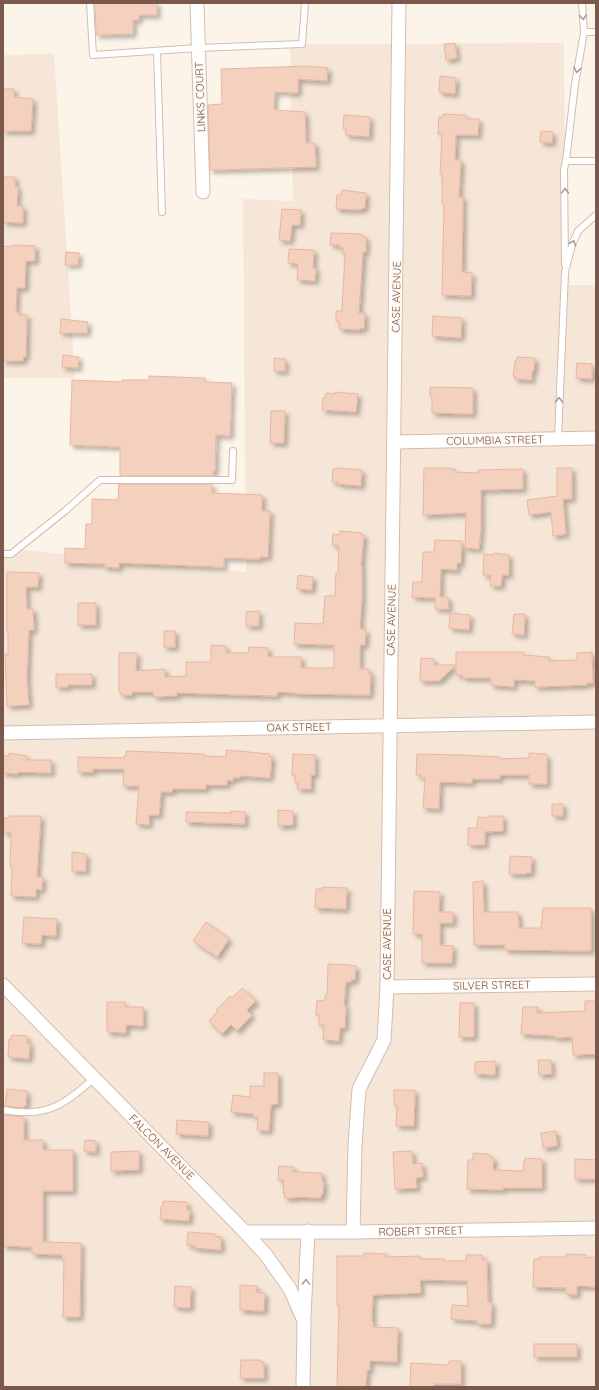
<svg xmlns="http://www.w3.org/2000/svg" width="599" height="1390" viewBox="0 0 599 1390" font-family="Quicksand,sans-serif">
	<style>
		.residential { fill: #f6e6d7 }
		.building { fill: #f4d1bf; stroke: #e8b69f; filter: url(#shadow) }
		.lines { fill: none; stroke-linecap: round; stroke-linejoin: round }
		.service-casing { stroke: #d3bdb0; stroke-width: 8 }
		.minor-casing { stroke: #d3bdb0; stroke-width: 15 }
		.service { stroke: #fff; stroke-width: 6 }
		.minor { stroke: #fff; stroke-width: 13 }
		.oneway { stroke: #af9b93 }
		.labels { text-anchor: middle; stroke-width: 3; stroke-linejoin: round; paint-order: stroke }
		.street-label { font-size: 11px; fill: #7a584b; stroke: #fff8f1 }
	</style>
	<defs>
		<filter id="shadow"><feDropShadow dx="3.5" dy="3.5" stdDeviation="2" flood-color="#0004"/></filter>
	</defs>
	<rect width="100%" height="100%" fill="#fdf4e9"/>
	<g class="residential">
		<path d="M564,43l2,242h30v1102h-593v-839l243,24 -3,-373 50,2 -3,-157z"/>
		<path d="M54,54l21,324h-72v-323z"/>
	</g>
	<g class="building">
		<path d="M95,3h62v12h-18v5h-6v14l-37,1z"/>
		<path d="M455,43l2,15 -11,2 -2,-16z"/>
		<path d="M309,66l19,2 -1,13 -29,-2v14l-23,-1 -1,18 31,2 1,31h9l1,24 -106,3 -2,-65 14,-1 -1,-35z"/>
		<path d="M440,76l16,2 -1,16 -16,-2z"/>
		<path d="M3,89h11v8l19,2 -2,32h-28z"/>
		<path d="M443,114l23,1v4h13l-1,16h-22l-1,25h6l-2,37h4l-1,75 10,1 -1,23 -29,-1 2,-91h-2v-30h-2l2,-40h-4l1,-17h4z"/>
		<path d="M344,115l26,2 -1,20 -23,-2v-6h-3z"/>
		<path d="M541,131l12,1 -1,11 -12,-1z"/>
		<path d="M3,177h12v10h3l-1,19h6v17l-20,-1z"/>
		<path d="M342,190l24,3 -1,15h-3l-1,2 -25,-1 1,-14h4z"/>
		<path d="M282,209l19,1 -1,15h-8l-2,16 -11,-1z"/>
		<path d="M331,233l31,1v3h4v15h-3l-4,61h6l-1,16 -4,-1v2l-21,-1 1,-7 -4,-1v-10h6l3,-57h-3l1,-6 -4,-1v-2h-9z"/>
		<path d="M13,245l22,1v15h-9l-1,27h-8l-1,24h3v3h8l-1,42h-3v4h-20v-115l10,1z"/>
		<path d="M289,249l25,1 -1,18h3l-1,13 -18,-1 1,-16 -10,-1z"/>
		<path d="M66,252l13,1 -1,12h-13z"/>
		<path d="M433,316l29,2 -1,20 -29,-2z"/>
		<path d="M61,319l27,3 -1,11h-27z"/>
		<path d="M63,355l16,2 -1,11 -16,-1z"/>
		<path d="M517,357l18,1 -1,13h-2v9l-17,-1v-3h-2l2,-15h1z"/>
		<path d="M274,358l11,1v12h-11z"/>
		<path d="M577,363l15,1v15l-16,-1z"/>
		<path d="M149,376l56,2v4l27,1 -2,53 -14,-1 -1,36h-2v5h-93v-29l-50,-2 2,-65 50,2v-2h27z"/>
		<path d="M430,387l43,1v26l-41,-1v-15l-2,-2z"/>
		<path d="M335,392l23,2 -2,18 -34,-2 1,-12h2l1,-5 9,1z"/>
		<path d="M271,411h14l-1,32h-14z"/>
		<path d="M340,468l22,2 -1,16 -23,-2v-2h-6l1,-13z"/>
		<path d="M424,468h26v1h5v3l23,1 1,-3 44,-1v20l-42,1v39l-2,20 -14,-1 1,-35 -43,2z"/>
		<path d="M557,468h15v31h-9l3,35 -13,2 -2,-24 -22,3 -2,-15 30,-4z"/>
		<path d="M119,484h93v9l50,2v16h8l-2,46h-8v2l-36,-1v9l-105,-4v5l-15,-1 1,-3 -40,-1v-15l20,1 1,-25h6v-25l26,1z"/>
		<path d="M340,531l22,2 -1,2h3l-3,31h1v32l-2,30 1,1 5,1 -1,15h-5v24h9v5h2l-1,21 -75,-1v-1l-17,-1 -1,4 -100,-3v3l-23,1 -1,-5h-21v3h-11v-3h-2v-39h18l-1,18 29,-2v8l21,-1v-14h25v-17l15,1v7h22l1,-6 19,1v9h33v11h33v-23l-40,-1 1,-21 28,1 2,-28h10l1,-23h2l1,-27 -7,-1 1,-11 7,1z"/>
		<path d="M435,540l27,1 -1,22h-4v7l-16,-1 -1,28h8l1,12h-14v-11l-23,-1 1,-15h9l1,-30h11z"/>
		<path d="M494,553l15,2v20h-7l-1,11h-11l1,-11h-8l1,-21 9,1z"/>
		<path d="M7,572l32,1 -1,14h-12l1,22h6l1,21h-5l-2,49 2,26 -22,1 -2,-52h3v-22h-1z"/>
		<path d="M298,575l15,2 -1,13 -15,-1z"/>
		<rect x="78" y="603" width="18" height="22"/>
		<path d="M259,611v15h-13v-14z"/>
		<path d="M450,613l20,2 -1,15 -20,-2z"/>
		<path d="M514,614h11l-1,21 -12,-1z"/>
		<rect x="164" y="631" width="11" height="16"/>
		<path d="M456,652h67v3l26,2v4l28,-1v-7l15,-1 1,31h-6v2l-52,2v-6l-21,-1v7l-23,-2v-7h-28v-3h-7v-10l-17,16h-19l1,-23 13,1v6h22z"/>
		<path d="M56,674h36v11h-24v2h-12z"/>
		<path d="M226,750l44,4 -1,3h3l-2,21 -30,-2v2h-7v3l-6,-1v5h-21v4h-33l-1,3h-11l-2,23h-10v10l-13,-1 3,-38h-16l1,-17h-31v3h-15v-15l46,1v-2h2v-5l78,3v2l22,1z"/>
		<path d="M9,753l18,3v4h24v13l-33,-1v2l-15,-1v-18l6,1z"/>
		<path d="M529,753l17,1v3h1v27h-18v-9h-29v4h-28v4l-32,-1 -1,27 -16,-1 2,-30h-4v-3h-5l1,-21 44,1 38,2v2l30,-1z"/>
		<path d="M293,754l22,1v20h-4v14h-14l1,-6h-3v-8h-3z"/>
		<rect x="552" y="804" width="11" height="12"/>
		<path d="M278,810l15,1v14l-15,1z"/>
		<path d="M231,811l14,1v12l-59,-2v-10l45,1z"/>
		<path d="M9,816h32l-4,61h6l-1,13 -6,-1v8l-25,-1 1,-30h-2l1,-32 -1,-2 -6,1v-15h5z"/>
		<path d="M489,816h14v15l-18,1v13h-17v-17h9l1,-11 11,1z"/>
		<path d="M72,852l14,2v17h-14z"/>
		<path d="M510,856l22,1 -1,16h-4v1h-18z"/>
		<path d="M483,881l1,31h34l1,16h22l2,-20h48v43l-86,-1v-5h-31l-1,-63z"/>
		<path d="M322,887l25,1 -1,21 -31,-1 1,-19h6z"/>
		<path d="M414,891l26,1 -1,20h14v11h-13v22l13,1 -1,17h-30v-29h-9z"/>
		<path d="M24,917l33,2 -1,17 -14,-1 -1,9 -19,-1z"/>
		<path d="M206,922l23,17 -12,18 -24,-16z"/>
		<path d="M328,964l23,1v1h5l-1,14h-4v2h-5l-2,24h2l-1,22h-5l-1,13 -16,-1 1,-15h-5v-10h-3l1,-15 8,1v-6h2z"/>
		<path d="M242,988l14,13 -9,9 5,5 -15,16 -6,-6 -9,9 -13,-13 8,-9 -1,-2 14,-14 2,2z"/>
		<path d="M585,1001h11v53l-23,1 -1,-18 -17,1v-2l-34,-2 2,-27h15l-1,6 48,-2z"/>
		<path d="M107,1002h18v5h18v19l-17,-1v8l-19,-1z"/>
		<path d="M460,1003h14v34h-15z"/>
		<path d="M12,1035l15,1v7h3l-1,16 -20,-2 -1,-1 1,-17h2z"/>
		<path d="M538,1060h13l1,14 -13,1z"/>
		<path d="M496,1061l-1,14 -20,-1v-12z"/>
		<path d="M264,1073h14v31l-7,1 -2,26 -12,-1 1,-13h-5l1,-3 -23,-2 2,-17 17,2v-11h14z"/>
		<path d="M7,1089l20,2 -1,15h-2v2l-19,-2z"/>
		<path d="M394,1090h21l-1,36h-18l1,-20 -3,-1z"/>
		<path d="M5,1115l19,2v23h19v10h30v41h-30v51l38,1 -1,74h-17l1,-58h-2v-4l-30,-1v-7l-29,-1v-130h2z"/>
		<path d="M177,1120l32,2 -1,14 -32,-2z"/>
		<path d="M556,1131l1,15 -14,2 -2,-15z"/>
		<path d="M85,1140l11,1v11l-12,-1z"/>
		<path d="M139,1151v19l-28,1v-19z"/>
		<path d="M412,1151l1,13 9,-1 1,14 -7,1 1,10 -22,1 -2,-37z"/>
		<path d="M473,1153l14,1 7,5 -1,11 30,1 1,-10h1v-3l17,1v29h-39v2l-36,-1 1,-29h5z"/>
		<path d="M575,1159l21,1v19h-21z"/>
		<path d="M279,1166l15,1 -1,4 3,1 26,1v8l2,1 -1,12h-1l-1,4 -25,-1v1h-12l1,-5h-2l1,-13h-6z"/>
		<path d="M163,1201l24,1v8h3l-1,11 -29,-2 1,-12h1z"/>
		<path d="M188,1232l27,2v2l6,1v13l-27,-2 1,-2 -8,-1z"/>
		<path d="M364,1253l23,1 -1,3 34,-1v3h24v2h22v-6h16v5h5l1,42 4,1 -1,21h-14v-3l-26,-2 1,-14 16,1 -1,-25 -47,-1 1,13 -48,2 -1,26 1,1v5l25,1 -1,34 -27,-1v9h-3l-1,17h-29l2,-82h-2v-49h27z"/>
		<path d="M566,1254l20,1v3l10,-1v30l-19,-1v9l-11,-1v-6l-33,-1 1,-28h5v-2h27z"/>
		<path d="M240,1285l17,1 -1,6 9,1 -1,18 -24,-1z"/>
		<path d="M175,1286l16,1 -1,21 -16,-1z"/>
		<rect x="534" y="1344" width="43" height="13"/>
		<path d="M241,1360h19v1l4,1v16h-24z"/>
		<path d="M449,1361h12v23h-27v3h-24l1,-24 37,2z"/>
	</g>
	<g class="lines">
		<g class="service-casing">
			<g id="service">
				<path d="M90,3l3,52 105,-7 104,-4 3,-41"/>
				<path d="M584,32h12"/>
				<path d="M157,51l5,161"/>
				<path d="M566,161l9,-77 9,-52 -2,-29"/>
				<path d="M565,264l-1,-95 2,-8h30"/>
				<path d="M558,439l7,-167 7,-27 6,-14 18,-16"/>
				<path d="M3,554h8l54,-43 35,-31h132l1,-29"/>
				<path d="M3,1110c42,8 61,-4 91,-32"/>
			</g>
		</g>
		<g class="minor-casing">
			<g id="minor">
				<path d="M197,3l6,189"/>
				<path d="M394,442l202,-4"/>
				<path d="M3,733l593,-11"/>
				<path d="M3,985l242,247 21,23 24,34 14,32 -1,66"/>
				<path d="M387,987l209,-3"/>
				<path d="M245,1232h108l243,-4"/>
				<path d="M353,1232l2,-87 4,-56 25,-49 3,-53 12,-984"/>
				<path d="M304,1317l4,-86"/>
			</g>
		</g>
		<use href="#service" class="service"/>
		<use href="#minor" class="minor"/>
	</g>
	<defs><path id="oneway-chevron" d="M-2-3.5L2.5 0L-2 3.5" fill="none" stroke-width="1.6" stroke-linecap="round" stroke-linejoin="round"/></defs>
	<g class="oneway">
		<use href="#oneway-chevron" transform="translate(583 17) rotate(86)"/>
		<use href="#oneway-chevron" transform="translate(577 70) rotate(100)"/>
		<use href="#oneway-chevron" transform="translate(565 191) rotate(-90)"/>
		<use href="#oneway-chevron" transform="translate(573 243) rotate(-70)"/>
		<use href="#oneway-chevron" transform="translate(559 400) rotate(-88)"/>
		<use href="#oneway-chevron" transform="translate(306 1282) rotate(-88)"/>
	</g>
	<g class="labels">
		<g class="street-label">
			<text transform="translate(200 97) rotate(-92)" y="4">LINKS COURT</text>
			<text transform="translate(396 297) rotate(-89)" y="4">CASE AVENUE</text>
			<text transform="translate(495 440) rotate(-1)" y="4">COLUMBIA STREET</text>
			<text transform="translate(391 620) rotate(-89)" y="4">CASE AVENUE</text>
			<text transform="translate(299 727) rotate(-1)" y="4">OAK STREET</text>
			<text transform="translate(387 944) rotate(-90)" y="4">CASE AVENUE</text>
			<text transform="translate(492 985) rotate(-1)" y="4">SILVER STREET</text>
			<text transform="translate(162 1147) rotate(45)" y="4">FALCON AVENUE</text>
			<text transform="translate(421 1231) rotate(-1)" y="4">ROBERT STREET</text>
		</g>
	</g>
	<rect width="599" height="1390" fill="none" stroke="#7a584b" stroke-width="8"/>
</svg>
